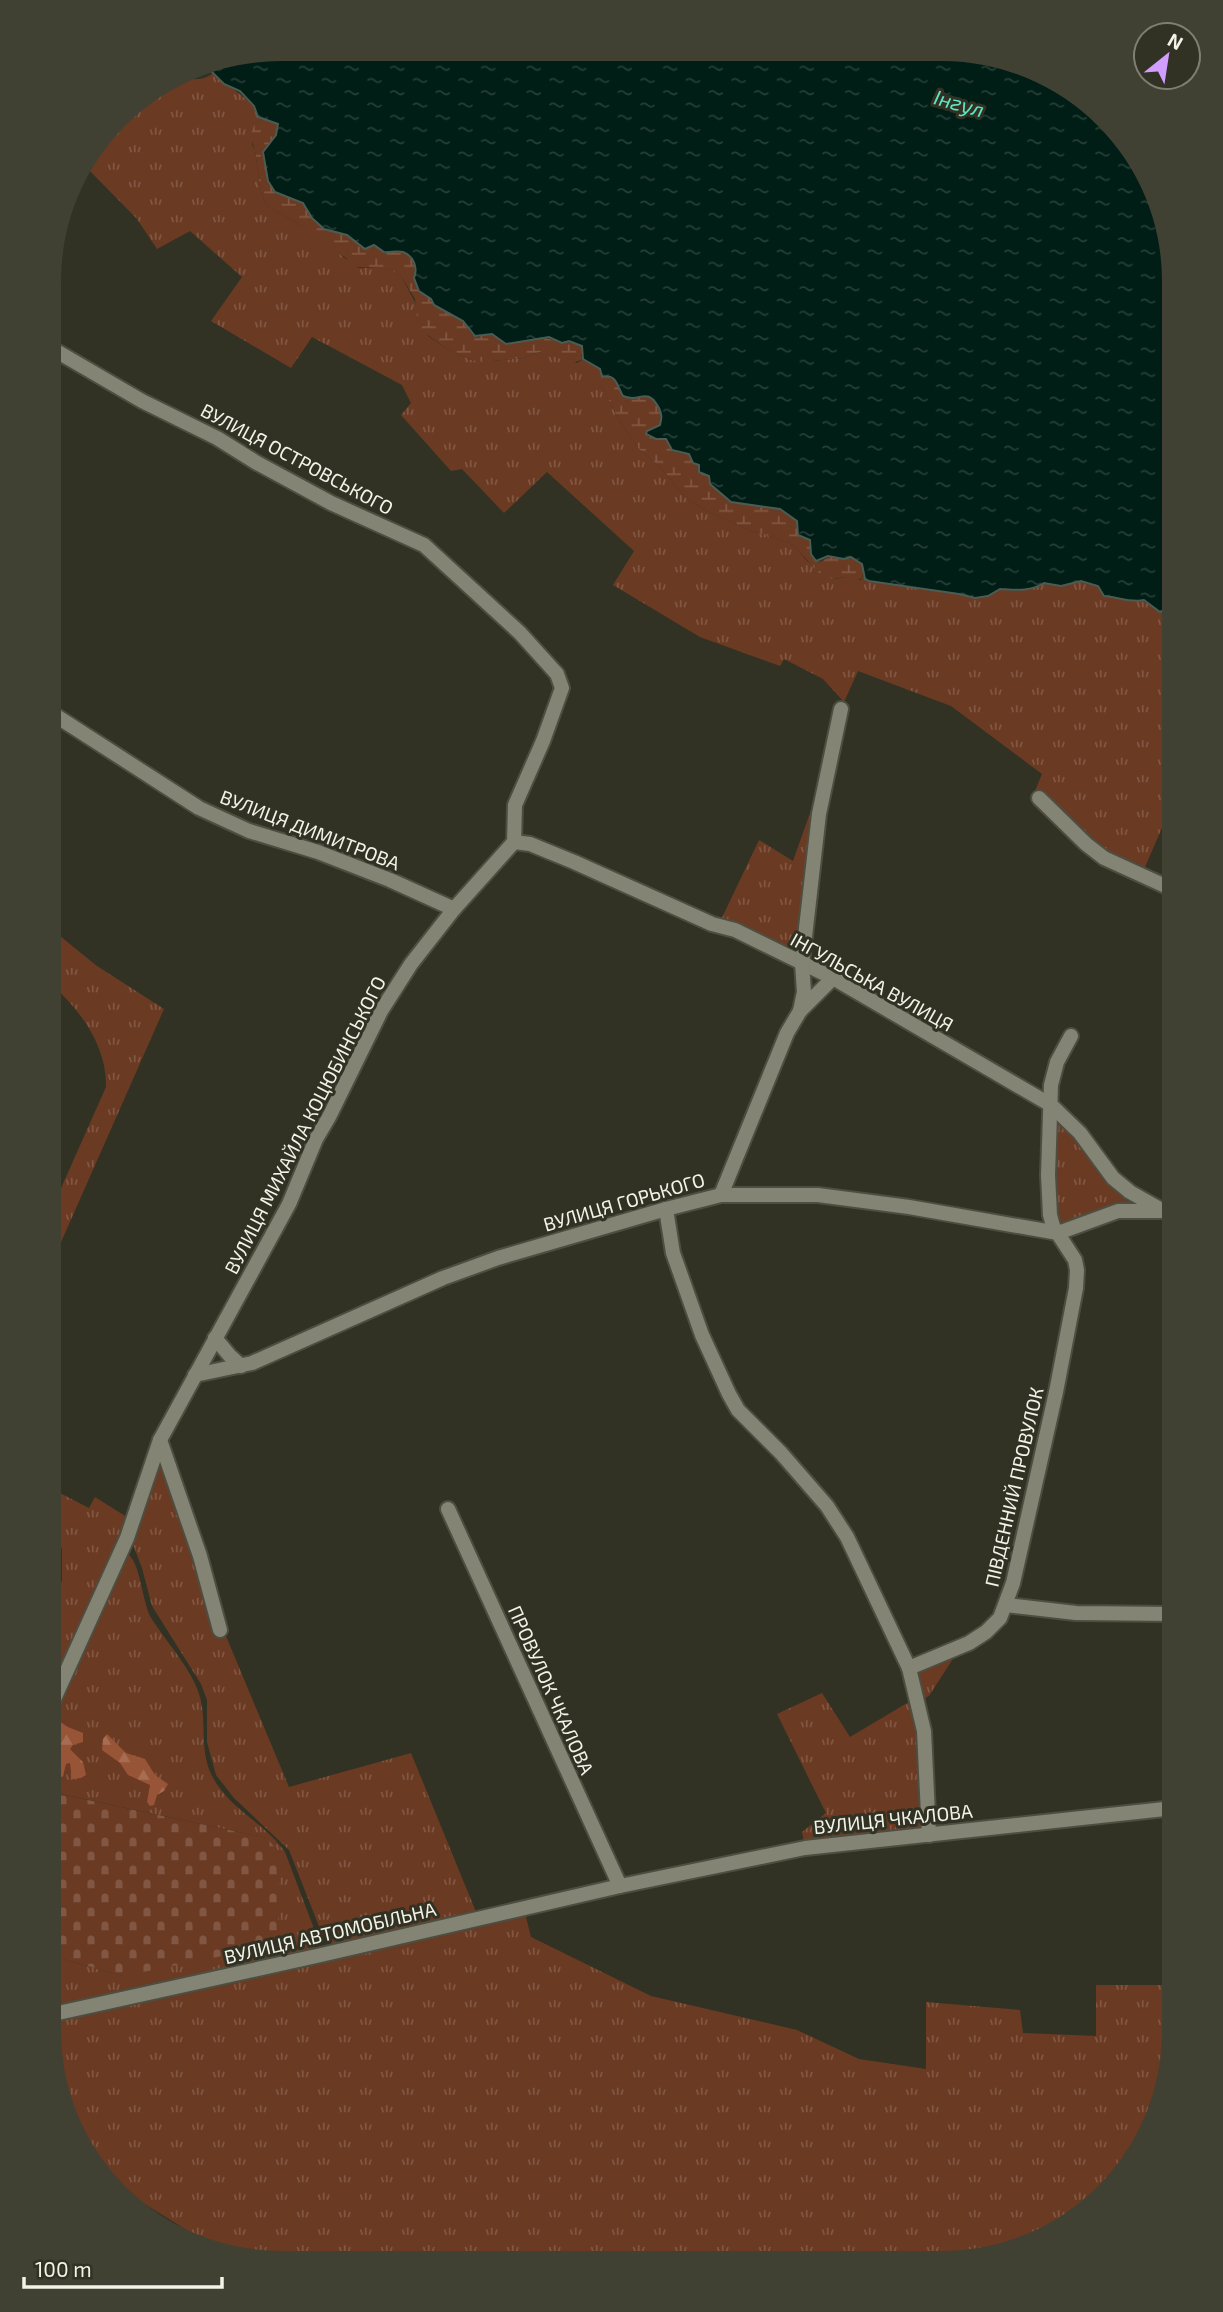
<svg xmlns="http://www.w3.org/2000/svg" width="1223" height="2312" viewBox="0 0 1223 2312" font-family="'Exo 2',sans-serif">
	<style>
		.grass { fill: url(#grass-tufts) }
		.forest { fill: url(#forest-firs) }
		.wetland { fill: url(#wetland-marsh) }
		.cemetery { fill: url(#cemetery-stones) }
		.water { fill: url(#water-ripples); stroke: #495d55; stroke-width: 2 }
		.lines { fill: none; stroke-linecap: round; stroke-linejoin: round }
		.minor-casing { stroke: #4d4e41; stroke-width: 18 }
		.minor { stroke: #838473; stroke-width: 14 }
		.labels { text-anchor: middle; stroke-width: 6; stroke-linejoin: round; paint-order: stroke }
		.street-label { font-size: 19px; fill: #f2f3e9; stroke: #313223 }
		.water-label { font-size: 21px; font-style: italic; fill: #5de6c5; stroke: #313223 }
	</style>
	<defs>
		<pattern id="grass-tufts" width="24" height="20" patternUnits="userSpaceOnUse" patternTransform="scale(1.75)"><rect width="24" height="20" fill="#6b3a23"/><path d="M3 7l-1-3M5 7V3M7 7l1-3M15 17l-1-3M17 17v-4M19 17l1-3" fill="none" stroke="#815743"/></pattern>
		<pattern id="forest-firs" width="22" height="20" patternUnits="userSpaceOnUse" patternTransform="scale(1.75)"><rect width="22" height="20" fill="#975436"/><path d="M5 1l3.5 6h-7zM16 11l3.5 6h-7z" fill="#a66d53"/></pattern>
		<pattern id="wetland-marsh" width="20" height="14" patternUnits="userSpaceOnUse" patternTransform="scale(1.75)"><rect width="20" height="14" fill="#6b3a23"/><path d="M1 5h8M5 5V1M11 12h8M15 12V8" fill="none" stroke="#815743"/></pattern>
		<pattern id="cemetery-stones" width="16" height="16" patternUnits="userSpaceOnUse" patternTransform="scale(1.75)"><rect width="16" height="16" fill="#6b3a23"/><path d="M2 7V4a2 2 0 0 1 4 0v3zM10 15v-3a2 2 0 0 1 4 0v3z" fill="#815743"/></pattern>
		<pattern id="water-ripples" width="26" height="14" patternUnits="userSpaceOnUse" patternTransform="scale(1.75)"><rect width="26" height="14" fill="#001d16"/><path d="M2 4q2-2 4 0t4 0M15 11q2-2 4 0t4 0" fill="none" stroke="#263e38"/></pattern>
	</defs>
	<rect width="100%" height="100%" fill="#313223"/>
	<g class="grass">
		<path d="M213,73c12,12 27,19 39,32 4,4 4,10 9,14l-6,5 -3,20 3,6 5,38 5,15 9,7 27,15 57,43h28l15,8 16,30v15l11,15 19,13 24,11 22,1 31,-3 15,-6 38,11 6,-4 17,10 2,8h2l-3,8 18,35 20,29 20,17 27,32 21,13 41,19 40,12 9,7 10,12 29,18 8,-2 17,3 3,-5 5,6 90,13 16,4 13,-2 12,-7 16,2 21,-4 7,-4 22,2 15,-4 16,5 7,10c14,0 44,3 52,13h15l3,7v184l-32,74 -55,-31 -52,-52 7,-17 -91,-68 -93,-35 -14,31 -21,-23 -39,-20 -4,7 -80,-29 -87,-52 21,-34 -87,-79 -43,41 -42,-44 -11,2 -50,-56 10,-12 -9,-18 -90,-48 -21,31 -80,-47 31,-44 -52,-46 -33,18 -20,-30 -53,-54 44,-58 48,-30c15,1 25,6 37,-4z"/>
		<path d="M827,765l-26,191 -82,-32 40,-84 34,21z"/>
		<path d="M50,928l47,38 67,43 -114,258v-54l56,-126c1,-41 -26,-78 -56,-104z"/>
		<path d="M1058,1118l86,84 -82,23 -4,-2 -5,-10 2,-93z"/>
		<path d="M159,1457l64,172 66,158 122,-34 65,159 -139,32 -6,-1 -9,-9 -33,-84 -55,-52 -18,-23 -9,-33v-42l-6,-16 -49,-78 -10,-38 -10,-26z"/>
		<path d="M50,1488l39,20 6,-11 35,22 -81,178v-87l13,-29v-32l-12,-27z"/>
		<path d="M126,1553c14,6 16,47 24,63 15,25 43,54 50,81 7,26 -1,53 12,79 17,33 53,47 73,76l34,90 -5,6 -30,8 -235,53v-54l74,21 144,-138 -211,-45 -7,4v-73l58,-133z"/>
		<path d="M956,1654l-27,42 -6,3 -7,-23 1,-4z"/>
		<path d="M822,1693l28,44 64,-38 5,33 4,93 -5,5 -114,12 -2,-10 24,-19 -49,-99z"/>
		<path d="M525,1913l6,24 120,59 146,34 62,29 67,10v-67l94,8 3,23 73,3v-51h77v61l-17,73 -30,53 -55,52 -55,27 -74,12 -691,-2 -24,-6 -113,-70 -53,-80 -12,-86z"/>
	</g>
	<g class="forest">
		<path d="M57,1720l11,7 15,6v9l-10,3 -3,4 13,13 3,13 -5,3 -9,1 -2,-16 -4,1 -3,12 -5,3 -6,-3 -3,-7v-39z"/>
		<path d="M107,1734l19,19 19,6 10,16 13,9 -4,7 -7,4 -3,10 -4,1 -3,-4 3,-17 -22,-10 -8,-12 -18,-13 1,-11z"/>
	</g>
	<g class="wetland">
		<path d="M261,119l10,1 7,4 -2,11 -13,18 5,28 7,12 29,10 12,19 8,7 23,6 16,12c19,-3 14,4 26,6 4,0 8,-3 12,-2 12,3 16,17 13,27l5,13 12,8 3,6 28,16 10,13 6,3 14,-4 18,11c20,-8 33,-8 52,-1 7,-2 15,0 22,4l-3,9 2,3 -10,4 -34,-11 -15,6 -41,4 -12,-2 -24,-11 -26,-19 -4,-9 -2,-22 -14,-23 -15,-8 -32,-1 -9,-10 -25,-14 -19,-18 -27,-15 -9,-7 -5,-15 -5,-38 -5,-15 5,-11z"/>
		<path d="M608,375l6,3 16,21c23,-8 34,4 30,26l-11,4 -1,8 18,2 10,13 13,2 10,11v7l10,4 1,8c26,27 63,13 87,37v11l13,8 1,14 9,8 11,-6 13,3 10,-1 10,9 -2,11 -6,3 -12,-4 -11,2 -14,-6 -22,-24 -9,-7 -40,-12 -41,-19 -21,-13 -27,-32 -20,-17 -20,-29 -18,-35v-6z"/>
	</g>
	<path class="cemetery" d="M55,1793l212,45 12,15 -1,89 -51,13 -104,21 -74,-21v-158z"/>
	<path class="water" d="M281,49l706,4 108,53 67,101 12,74v335l-6,-8 -8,4 -16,-12c-13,3 -26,-3 -40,-4l-6,-10 -17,-5 -20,5 -17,-3c-15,9 -28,7 -44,6l-12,7 -13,2 -16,-4 -90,-13 -4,-2 -3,-15 -11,-7 -7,2 -16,-3 -12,5 -5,-7 -1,-14 -12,-5 -1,-14 -17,-12 -49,-7 -21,-18 -1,-8 -10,-4v-7l-6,-2 -4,-9 -17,-4 -6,-11h-10l-10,-5 1,-3 13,-6c2,-8 2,-10 -1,-17 -13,-23 -19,-4 -36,-12 -6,-9 -6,-23 -21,-19l-2,-8 -17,-10 -1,-13 -13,-5 -7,2 -13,-6 -43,7 -14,-10 -17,2 -12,-15 -29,-16 -3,-6 -12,-8 -5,-13c4,-10 0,-22 -11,-26 -6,-2 -13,1 -19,0l-10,-7 -9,4 -18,-14 -23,-6 -12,-11 -9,-15 -28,-11 -7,-11 -5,-29 13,-17 2,-11 -20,-7 -4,-11 -14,-15 -16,-7 -20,-20z"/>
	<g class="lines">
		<g class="minor-casing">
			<g id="minor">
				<path d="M50,712l149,96 50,23 69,21 72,28 64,29"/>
				<path d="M1039,798l47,46 18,14 70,32"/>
				<path d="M514,842l16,2 44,18 138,62 23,6 98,48 218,127 29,28 33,45 17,14 44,25"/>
				<path d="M800,1011l4,-19 -2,-29 17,-149 22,-105"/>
				<path d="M721,1195l66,-162 13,-22 33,-33"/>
				<path d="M666,1209l7,44 29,82 27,59 9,16 43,43 46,53 20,31 62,131 15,63 5,104"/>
				<path d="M215,1338l15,18 11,10"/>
				<path d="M195,1375l57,-12 191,-85 55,-20 168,-49 55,-14h97l91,12 149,26 60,-22h42"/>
				<path d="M160,1440l40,116 20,74"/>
				<path d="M448,1509l172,377"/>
				<path d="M1006,1605l70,8 98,1"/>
				<path d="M909,1668l60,-25 17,-11 14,-14 13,-35 43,-191 20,-104 1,-18 -2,-10 -22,-34 -3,-11 -2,-40 3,-90 6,-23 14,-26"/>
				<path d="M49,1710l78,-172 33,-98 129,-236 27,-65 13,-22 52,-106 30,-47 43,-55 60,-67 1,-37 28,-64 19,-53 -5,-14 -37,-41 -96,-88 -93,-42 -74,-40 -40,-25 -75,-37 -91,-53"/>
				<path d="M49,2015l272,-60 299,-69 185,-38 369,-40"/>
			</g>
		</g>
		<use href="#minor" class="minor"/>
	</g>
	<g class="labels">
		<g class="street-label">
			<text transform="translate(297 459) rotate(28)" y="7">ВУЛИЦЯ ОСТРОВСЬКОГО</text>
			<text transform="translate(310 830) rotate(21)" y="7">ВУЛИЦЯ ДИМИТРОВА</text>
			<text transform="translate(872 982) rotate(29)" y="7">ІНГУЛЬСЬКА ВУЛИЦЯ</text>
			<text transform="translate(305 1125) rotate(-63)" y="7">ВУЛИЦЯ МИХАЙЛА КОЦЮБИНСЬКОГО</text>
			<text transform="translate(624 1202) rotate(-16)" y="7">ВУЛИЦЯ ГОРЬКОГО</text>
			<text transform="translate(1014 1487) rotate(-77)" y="7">ПІВДЕННИЙ ПРОВУЛОК</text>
			<text transform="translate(551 1690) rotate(66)" y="7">ПРОВУЛОК ЧКАЛОВА</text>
			<text transform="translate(893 1819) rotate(-6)" y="7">ВУЛИЦЯ ЧКАЛОВА</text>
			<text transform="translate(330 1933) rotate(-13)" y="7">ВУЛИЦЯ АВТОМОБІЛЬНА</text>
		</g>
		<g class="water-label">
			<text transform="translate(959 104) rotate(16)" y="7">Інгул</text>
		</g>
	</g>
	<path d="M0 0H1223V2312H0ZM281 61H942A220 220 0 0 1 1162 281V2031A220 220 0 0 1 942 2251H281A220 220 0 0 1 61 2031V281A220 220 0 0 1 281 61Z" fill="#404133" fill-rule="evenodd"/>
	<g transform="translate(1167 56) rotate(30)"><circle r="33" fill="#313223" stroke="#7e7f72" stroke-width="2"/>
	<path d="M0-5L12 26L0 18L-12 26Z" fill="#d19dfe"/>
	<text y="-10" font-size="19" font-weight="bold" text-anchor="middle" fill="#f2f3e9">N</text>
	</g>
	<path d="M24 2277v10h198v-10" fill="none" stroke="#f2f3e9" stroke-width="3.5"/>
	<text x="35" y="2277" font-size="21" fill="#f2f3e9" stroke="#313223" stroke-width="5" paint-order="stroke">100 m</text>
</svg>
